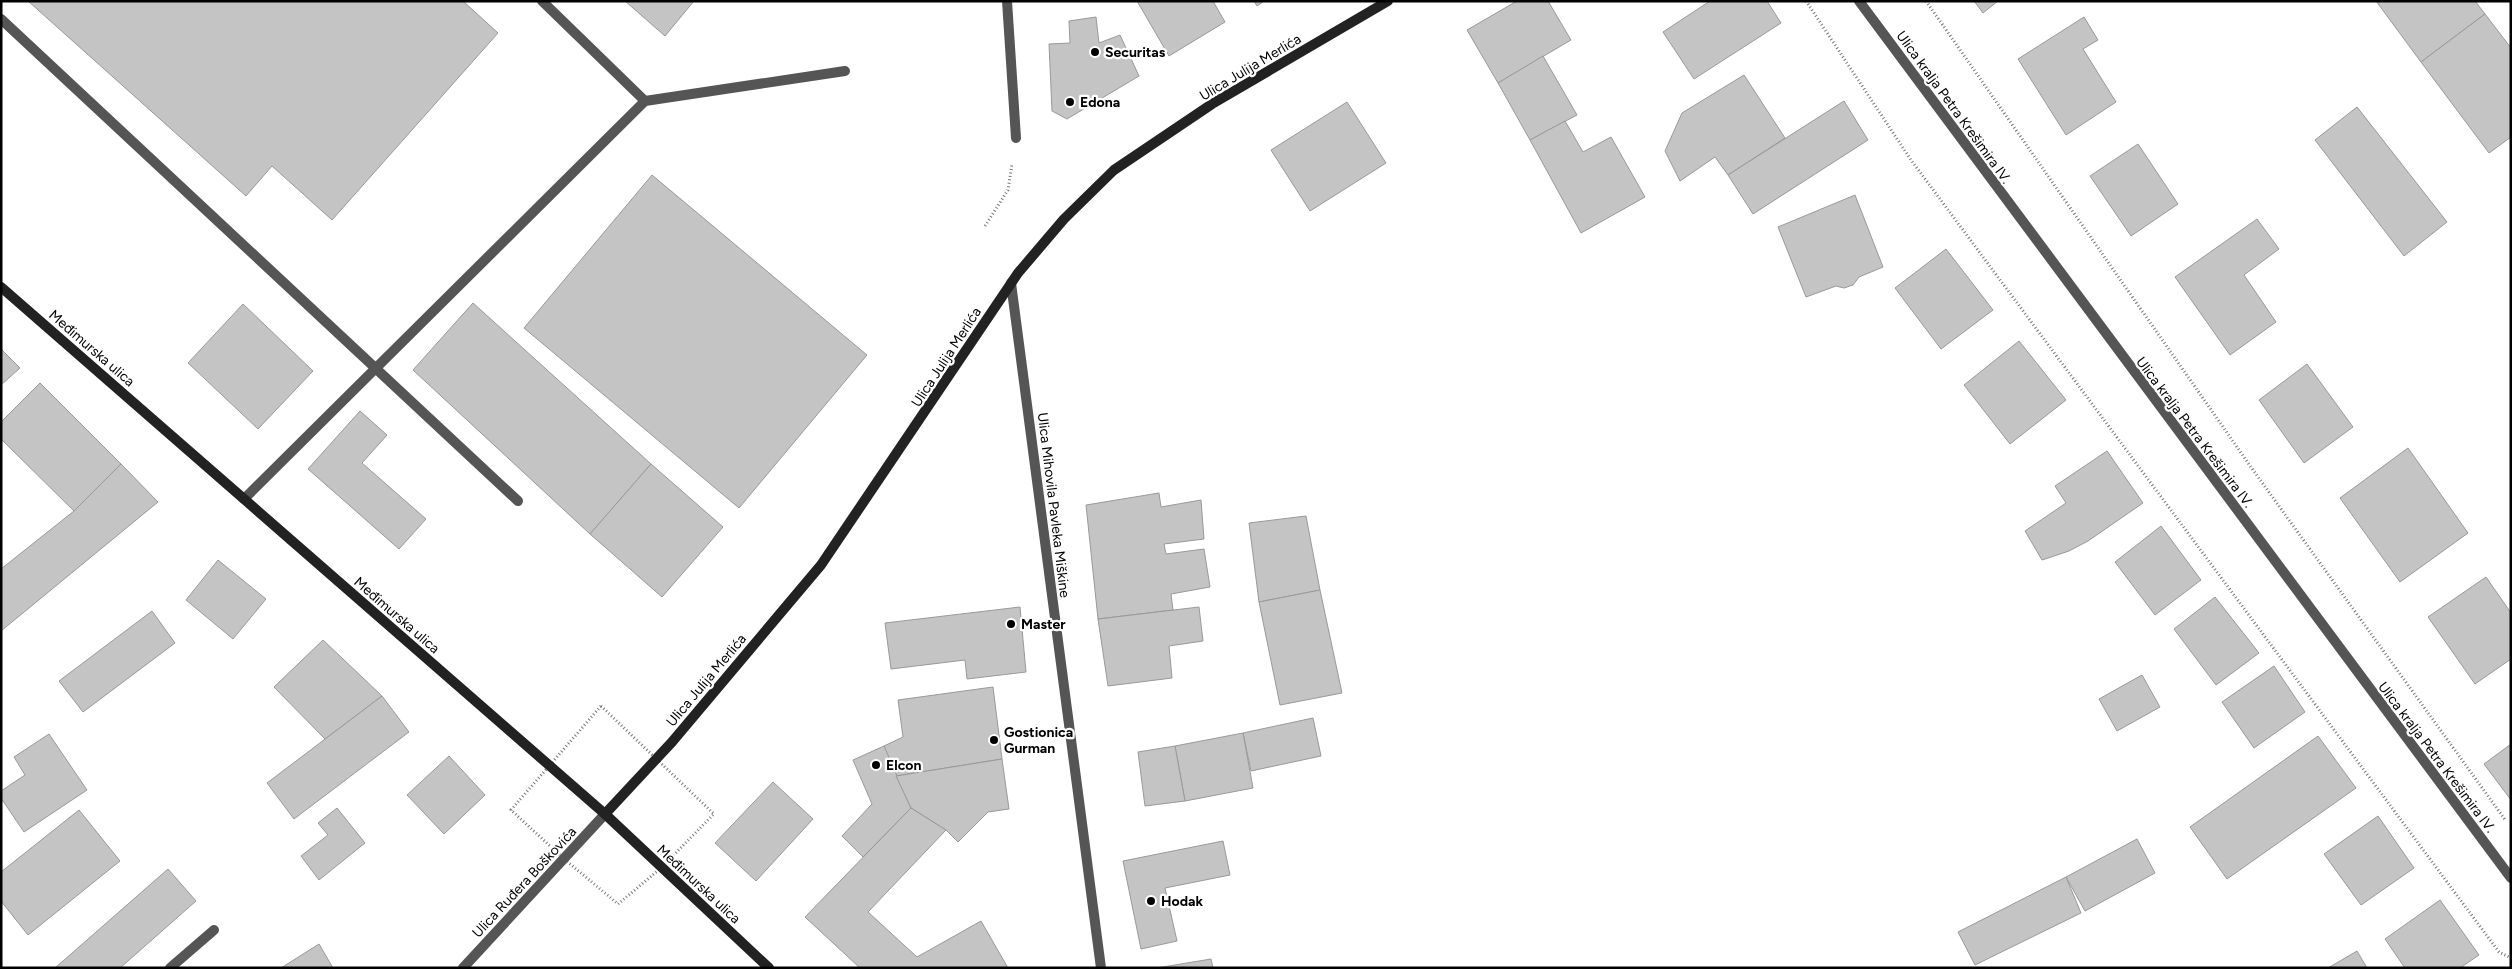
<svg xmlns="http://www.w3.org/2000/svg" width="2512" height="969" viewBox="0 0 2512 969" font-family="Figtree,sans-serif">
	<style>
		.building { fill: #c4c4c4; stroke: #999 }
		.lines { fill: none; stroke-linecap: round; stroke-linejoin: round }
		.path { stroke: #777; stroke-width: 3; stroke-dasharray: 1 2.5; stroke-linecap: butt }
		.service { stroke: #555; stroke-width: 10 }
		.minor { stroke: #555; stroke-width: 10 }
		.tertiary { stroke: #555; stroke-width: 10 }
		.secondary { stroke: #222; stroke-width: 10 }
		.poi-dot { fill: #000; stroke: #fff; stroke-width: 2 }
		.labels { text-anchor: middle; stroke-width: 4.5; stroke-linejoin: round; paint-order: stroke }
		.poi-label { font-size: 14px; font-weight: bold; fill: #000; stroke: #fff; text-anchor: start }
		.street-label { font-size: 14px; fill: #000; stroke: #fff }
	</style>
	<rect width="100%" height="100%" fill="#fff"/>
	<g class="building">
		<path d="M28,1h435l35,32 -166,187 -60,-54 -26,30z"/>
		<path d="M625,1h69l-29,35z"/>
		<path d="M1137,1h76l12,21 -56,34z"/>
		<path d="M1254,1h10l-7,5z"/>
		<path d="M1517,1h31l23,39 -73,43 -31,-53z"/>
		<path d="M1710,1h57l14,22 -87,56 -31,-47z"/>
		<path d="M1974,1h24l-15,12z"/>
		<path d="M2376,1h99l10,13 -64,48z"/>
		<path d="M2485,14l26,34v89l-22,16 -68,-91z"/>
		<path d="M1096,17l3,26 21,-8 19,41 -72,43 -15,-8 -3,-67 21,-1 -1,-22z"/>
		<path d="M2084,17l14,23 -15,9 33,53 -50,33 -48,-76z"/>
		<path d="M1543,56l34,59 -47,25 -32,-57z"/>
		<path d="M1744,75l41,63 -57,37 -13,-18 -35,24 -15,-30 17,-38z"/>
		<path d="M1844,101l24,39 -115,74 -25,-39z"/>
		<path d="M1347,102l39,61 -76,48 -39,-61z"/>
		<path d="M2357,107l90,115 -43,34 -89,-116z"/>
		<path d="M1565,121l18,31 28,-15 34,60 -64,36 -51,-93z"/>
		<path d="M2138,144l40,60 -47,32 -41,-60z"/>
		<path d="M652,175l215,180 -128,153 -215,-180z"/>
		<path d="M1855,195l28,72 -24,10 -6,8 -9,3 -8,-2 -30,11 -28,-70z"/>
		<path d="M2257,219l22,30 -35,26 32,47 -46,33 -55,-78z"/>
		<path d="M1946,249l47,61 -52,39 -46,-61z"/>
		<path d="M473,303l178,161 -61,70 -177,-164z"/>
		<path d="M243,304l70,67 -55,58 -70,-66z"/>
		<path d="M2019,341l47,59 -56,44 -46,-59z"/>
		<path d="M1,349l19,19 -19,17z"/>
		<path d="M2307,364l46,63 -49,36 -45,-63z"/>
		<path d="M40,383l81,81 -47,47 -73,-72v-17z"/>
		<path d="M360,411l27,24 -25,28 64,56 -27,30 -91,-80z"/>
		<path d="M2408,448l60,85 -68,49 -60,-84z"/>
		<path d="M2107,451l36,52 -55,38 -19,10 -27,9 -17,-29 41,-28 -11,-17z"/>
		<path d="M121,464l37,38 -157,129v-62l73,-58z"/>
		<path d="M651,464l72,63 -61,70 -72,-63z"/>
		<path d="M1159,493l2,14 40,-7 3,39 -40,5 2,10 38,-5 6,38 -39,7 2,16 -75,9 -12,-114z"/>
		<path d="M1306,516l14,74 -61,12 -10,-79z"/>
		<path d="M2161,526l40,54 -46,35 -40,-53z"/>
		<path d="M218,560l48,39 -33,40 -47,-39z"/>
		<path d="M2486,577l25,36v46l-36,25 -47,-67z"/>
		<path d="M1320,590l22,103 -62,12 -21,-103z"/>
		<path d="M2215,597l44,56 -43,32 -42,-56z"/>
		<path d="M1020,607l6,65 -59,7 -2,-19 -74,9 -6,-46z"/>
		<path d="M1199,607l4,34 -34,5 3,32 -64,8 -10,-67z"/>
		<path d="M152,611l23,32 -92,69 -24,-31z"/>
		<path d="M323,640l59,56 -57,43 -51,-52z"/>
		<path d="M2274,666l31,46 -51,36 -32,-46z"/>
		<path d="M2142,675l18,32 -43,24 -18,-32z"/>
		<path d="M993,687l9,72 -106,17 -12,-30 19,-9 -5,-37z"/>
		<path d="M382,696l27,36 -115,87 -27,-36z"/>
		<path d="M1313,718l8,38 -70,15 -8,-38z"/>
		<path d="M1243,733l10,55 -68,13 -10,-55z"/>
		<path d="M49,734l38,56 -63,42 -23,-34v-7l24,-16 -11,-18z"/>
		<path d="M2318,736l38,52 -129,91 -37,-52z"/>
		<path d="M2511,744v56l-27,-36z"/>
		<path d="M884,746l27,62 -48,49 -21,-21 30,-32 -19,-44z"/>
		<path d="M1175,746l10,55 -40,5 -7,-54z"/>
		<path d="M449,756l36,39 -41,39 -37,-39z"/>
		<path d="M1002,759l7,50 -21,3 -30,30 -12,-12 -35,-22 -15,-32z"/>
		<path d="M773,782l40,37 -57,62 -41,-38z"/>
		<path d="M337,808l28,35 -46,37 -18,-24 27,-21 -10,-12z"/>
		<path d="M911,808l35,22 -78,82 49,45 64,-36 27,47h-148l-55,-51z"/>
		<path d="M79,810l41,51 -92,74 -27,-34v-29z"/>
		<path d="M2378,816l36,52 -53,37 -37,-51z"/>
		<path d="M2137,839l18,34 -70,38 -19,-34z"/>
		<path d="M1223,841l7,34 -65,13 12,53 -36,8 -18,-88z"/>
		<path d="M168,869l28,32 -76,67h-65z"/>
		<path d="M2066,877l15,36 -106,52 -17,-33z"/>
		<path d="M2440,900l39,55 -19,13h-55l-20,-29z"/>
		<path d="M319,944l14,24h-52z"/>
		<path d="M2357,951l10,17h-39z"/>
		<path d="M1211,959l2,9h-56z"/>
	</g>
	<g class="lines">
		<g class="path">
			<path d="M1806,1l105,159 588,792 12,6"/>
			<path d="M1926,1l327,469 253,351"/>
			<path d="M985,226l23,-36 4,-26"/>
			<path d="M601,706l113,108 -53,54 -43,36 -55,-46 -52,-48z"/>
		</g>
		<g class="service">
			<path d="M542,1l103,100"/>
			<path d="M1,19l517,482"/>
			<path d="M244,499l401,-398 200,-30"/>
			<path d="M170,968l44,-38"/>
		</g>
		<g class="minor">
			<path d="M1007,1l9,137"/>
			<path d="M1011,283l90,685"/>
		</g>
		<g class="tertiary">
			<path d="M1859,1l652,877"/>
			<path d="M463,968l142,-154"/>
		</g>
		<g class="secondary">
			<path d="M1,287l604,527 164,154"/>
			<path d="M605,814l67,-72 149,-177 197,-292 46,-54 50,-49 98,-66 176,-103"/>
		</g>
	</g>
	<g class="poi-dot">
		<circle cx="1095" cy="52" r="5"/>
		<circle cx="1070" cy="102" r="5"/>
		<circle cx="1011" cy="624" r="5"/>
		<circle cx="994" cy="740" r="5"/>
		<circle cx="876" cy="765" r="5"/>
		<circle cx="1151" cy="901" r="5"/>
	</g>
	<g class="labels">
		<g class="poi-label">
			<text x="1105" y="57">Securitas</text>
			<text x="1080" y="107">Edona</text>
			<text x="1021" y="629">Master</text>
			<text x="1004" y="737">Gostionica<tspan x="1004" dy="16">Gurman</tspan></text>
			<text x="886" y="770">Elcon</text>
			<text x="1161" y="906">Hodak</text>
		</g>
		<g class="street-label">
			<text transform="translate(1250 67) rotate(-31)" y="5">Ulica Julija Merlića</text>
			<text transform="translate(1954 107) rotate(54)" y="5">Ulica kralja Petra Krešimira IV.</text>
			<text transform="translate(92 348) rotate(41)" y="5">Međimurska ulica</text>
			<text transform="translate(946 357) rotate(-57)" y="5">Ulica Julija Merlića</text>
			<text transform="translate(2195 432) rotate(53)" y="5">Ulica kralja Petra Krešimira IV.</text>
			<text transform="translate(1054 505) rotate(83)" y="5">Ulica Mihovila Pavleka Miškine</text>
			<text transform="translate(397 615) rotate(41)" y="5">Međimurska ulica</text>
			<text transform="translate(706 680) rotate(-50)" y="5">Ulica Julija Merlića</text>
			<text transform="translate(2437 757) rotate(53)" y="5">Ulica kralja Petra Krešimira IV.</text>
			<text transform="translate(524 882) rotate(-47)" y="5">Ulica Ruđera Boškovića</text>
			<text transform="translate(699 884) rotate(43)" y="5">Međimurska ulica</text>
		</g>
	</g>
	<rect width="2512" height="969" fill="none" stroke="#000000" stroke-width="5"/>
</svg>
